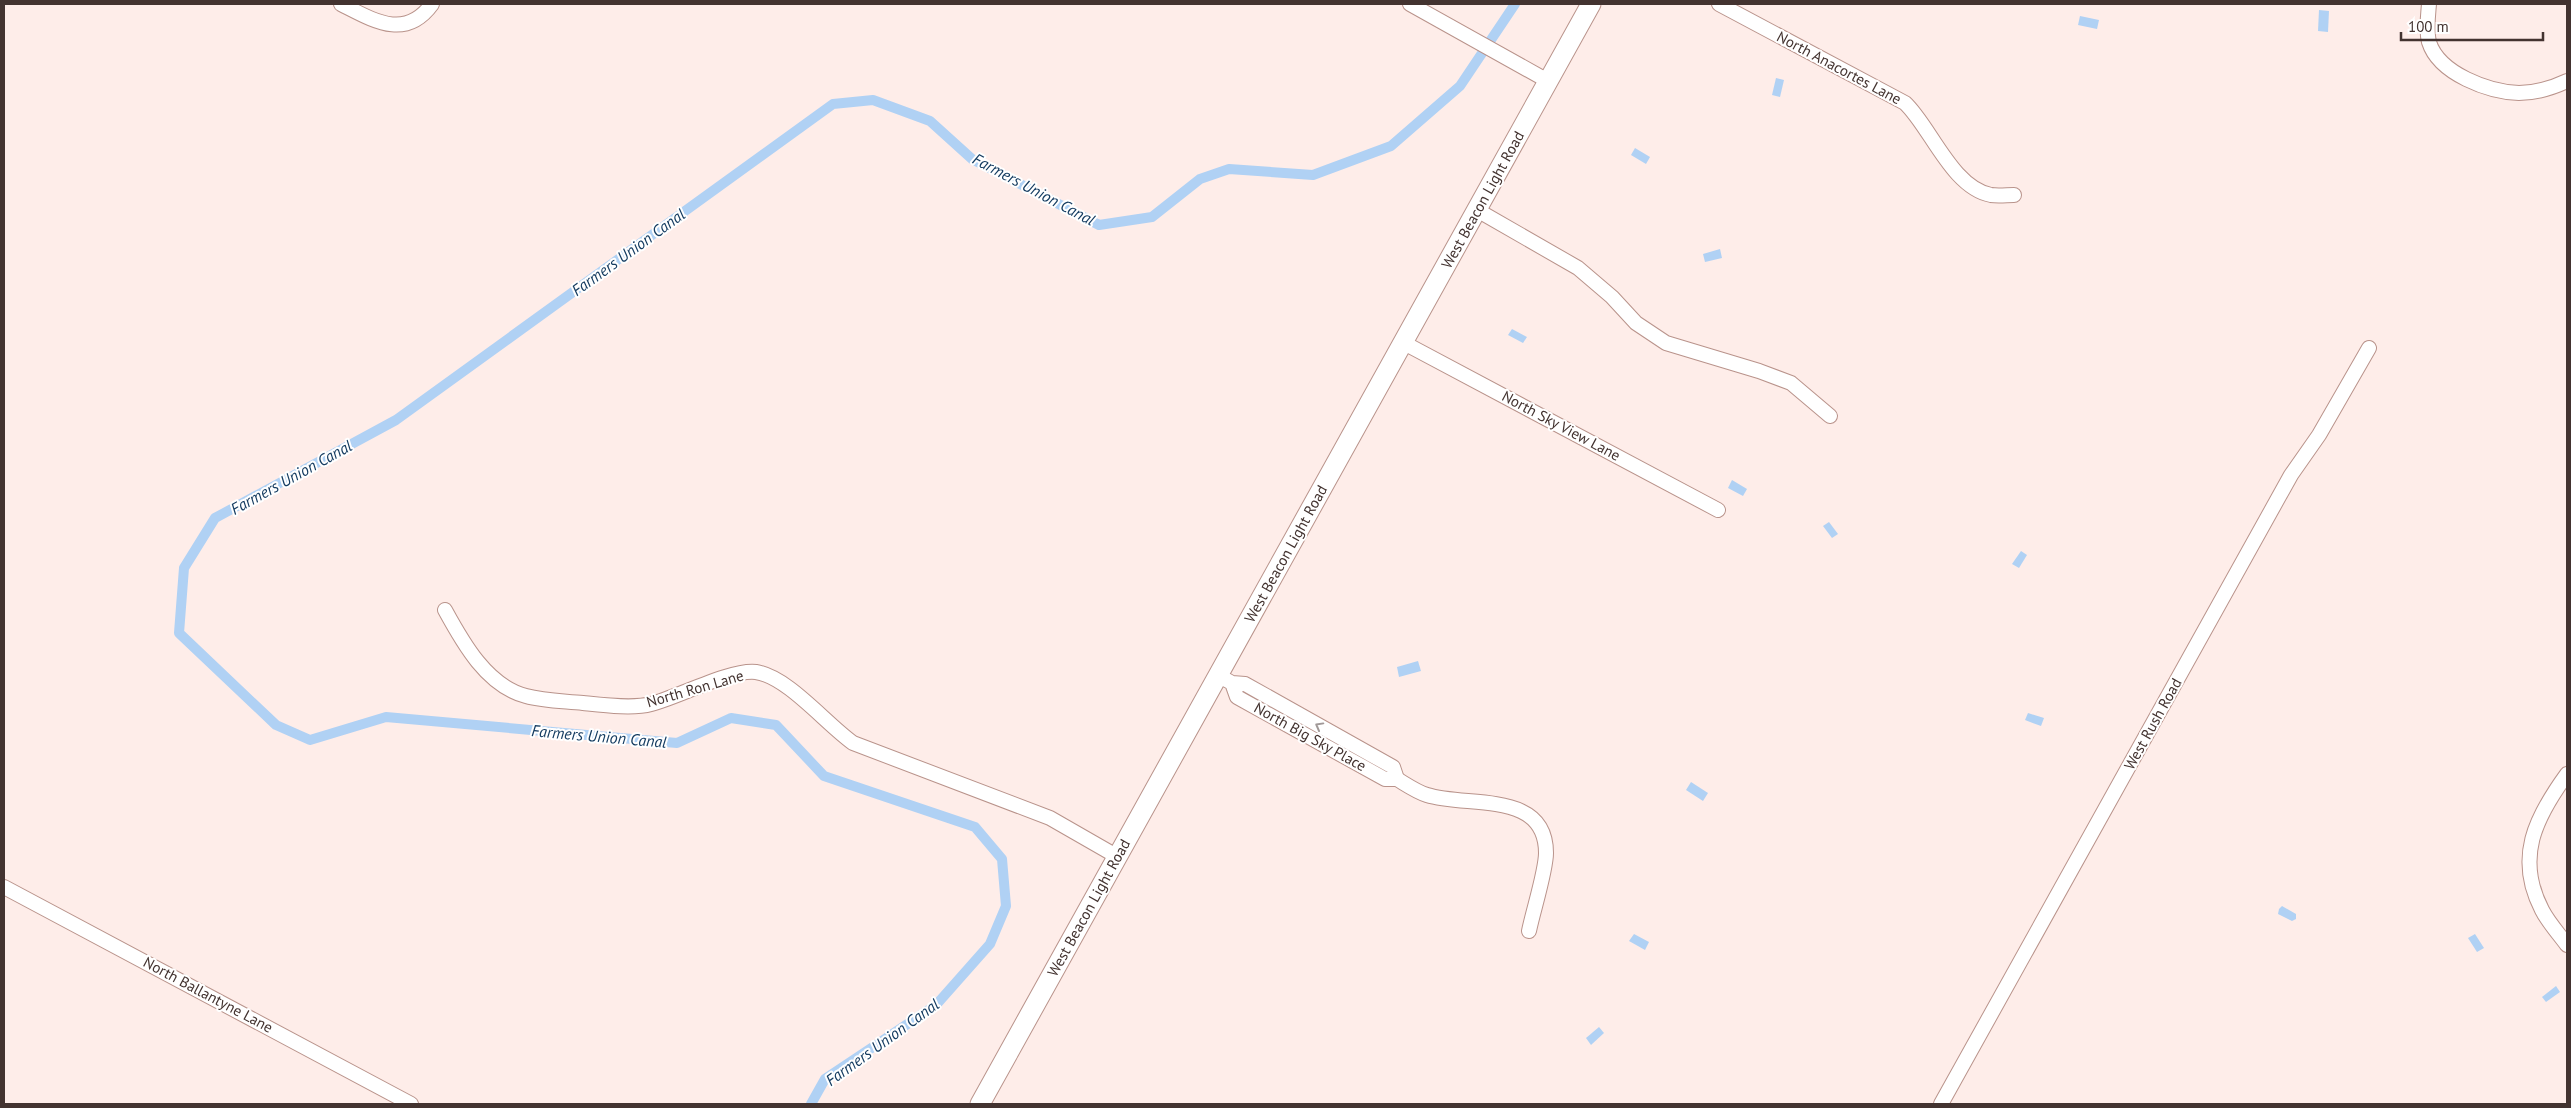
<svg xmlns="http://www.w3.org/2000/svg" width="2571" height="1108" viewBox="0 0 2571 1108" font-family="'PT Sans',sans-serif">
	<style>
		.water { fill: #b0d1f4 }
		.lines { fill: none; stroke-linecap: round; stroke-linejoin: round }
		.canal { stroke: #b0d1f4; stroke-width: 10 }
		.minor-casing { stroke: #b9938b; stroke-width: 16 }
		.major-casing { stroke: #b9938b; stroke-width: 21 }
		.minor { stroke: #fff; stroke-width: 14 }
		.major { stroke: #fff; stroke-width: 19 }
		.oneway { stroke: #a19998 }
		.labels { text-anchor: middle; stroke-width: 4; stroke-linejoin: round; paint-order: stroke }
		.street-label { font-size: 15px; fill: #433330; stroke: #fff }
		.water-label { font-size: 16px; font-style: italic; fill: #153c61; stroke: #fff }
	</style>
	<rect width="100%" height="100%" fill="#feede9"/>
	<g class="water">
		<path d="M2319,10l10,1 -1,21 -10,-1z"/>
		<path d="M2080,16l19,4 -2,9 -19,-4z"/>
		<path d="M1776,78l8,2 -4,17 -8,-2z"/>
		<path d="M1635,148l15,9 -4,7 -15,-9z"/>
		<path d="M1720,249l2,9 -17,4 -2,-8z"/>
		<path d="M1512,329l15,8 -4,6 -15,-8z"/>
		<path d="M1732,480l15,9 -4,7 -15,-8z"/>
		<path d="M1829,522l9,12 -6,4 -9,-12z"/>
		<path d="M2021,551l6,4 -8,13 -7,-4z"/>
		<path d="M1418,661l3,10 -22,6 -2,-10z"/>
		<path d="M2028,713l16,5 -3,8 -16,-6z"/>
		<path d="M1691,782l17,11 -5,8 -17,-11z"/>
		<path d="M2282,906l14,8v5l-4,2 -14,-7 1,-5z"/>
		<path d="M1634,934l15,8 -4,8 -16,-9z"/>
		<path d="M2475,934l9,14 -7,4 -9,-14z"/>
		<path d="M2556,986l4,6 -14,10 -4,-5z"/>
		<path d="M1599,1027l5,6 -13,12 -5,-7z"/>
	</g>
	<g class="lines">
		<path class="canal" d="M811,1104l14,-25 111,-74 54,-61 16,-38 -4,-47 -27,-32 -151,-51 -48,-51 -45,-7 -54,25 -291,-26 -76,23 -34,-15 -97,-92 5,-65 31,-50 181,-98 437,-316 40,-4 57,21 42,38 127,66 53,-8 48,-38 29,-10 84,6 78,-29 69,-60 55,-82"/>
		<g class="minor-casing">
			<g id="minor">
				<path d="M341,4c32,16 64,37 91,0"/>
				<path d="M1410,4l138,77"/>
				<path d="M1719,4l186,99c25,23 47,85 86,92 7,1 16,0 23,0"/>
				<path d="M2429,4c-1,12 -3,26 0,38 10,32 60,50 90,51 17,0 33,-5 48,-12"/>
				<path d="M1477,210l101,58 34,29 24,26 30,20 93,28 32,12 39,33"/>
				<path d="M1404,343l314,167"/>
				<path d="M445,610c18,33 42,76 81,86 18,5 38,5 57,7 19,2 50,6 68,1 27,-7 80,-35 105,-32 32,5 69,51 97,71l197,75 68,39"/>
				<path d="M1219,676l13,7 13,1 148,83 4,12h-12l-148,-82 -5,-14"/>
				<path d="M2567,774c-32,44 -52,84 -25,136 6,12 17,24 25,35"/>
				<path d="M1397,779c10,6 20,13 30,16 42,13 119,-5 119,58 0,18 -13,58 -17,78"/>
				<path d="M4,887l407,217"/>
				<path d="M1941,1104l350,-629 28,-40 50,-87"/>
			</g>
		</g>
		<g class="major-casing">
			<path id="major" d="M980,1104l611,-1100"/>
		</g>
		<use href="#minor" class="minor"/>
		<use href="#major" class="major"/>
	</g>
	<defs><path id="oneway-chevron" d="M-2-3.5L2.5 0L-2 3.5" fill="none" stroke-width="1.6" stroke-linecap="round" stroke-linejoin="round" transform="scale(1.25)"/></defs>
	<use class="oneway" href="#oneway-chevron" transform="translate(1319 726) rotate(-151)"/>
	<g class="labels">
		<g class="street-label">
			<text transform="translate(1839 68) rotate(28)" y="5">North Anacortes Lane</text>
			<text transform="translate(1483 200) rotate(-61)" y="5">West Beacon Light Road</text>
			<text transform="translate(1561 426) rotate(28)" y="5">North Sky View Lane</text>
			<text transform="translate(1286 554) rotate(-61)" y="5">West Beacon Light Road</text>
			<text transform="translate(695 689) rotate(-16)" y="5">North Ron Lane</text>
			<text transform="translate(2153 724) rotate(-61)" y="5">West Rush Road</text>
			<text transform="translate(1310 737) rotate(29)" y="5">North Big Sky Place</text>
			<text transform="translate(1089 908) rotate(-61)" y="5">West Beacon Light Road</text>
			<text transform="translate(208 995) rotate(28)" y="5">North Ballantyne Lane</text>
		</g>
		<g class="water-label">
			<text transform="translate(1034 189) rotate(28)" y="6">Farmers Union Canal</text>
			<text transform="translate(628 252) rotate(-36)" y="6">Farmers Union Canal</text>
			<text transform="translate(291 477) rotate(-29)" y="6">Farmers Union Canal</text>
			<text transform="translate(599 736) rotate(5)" y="6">Farmers Union Canal</text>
			<text transform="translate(882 1042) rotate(-36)" y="6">Farmers Union Canal</text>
		</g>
	</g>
	<rect width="2571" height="1108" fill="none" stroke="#433330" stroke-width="10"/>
	<path d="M2401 32v8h142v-8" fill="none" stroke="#433330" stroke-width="2.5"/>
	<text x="2408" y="32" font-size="15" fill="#433330" stroke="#ffffff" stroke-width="4" paint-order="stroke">100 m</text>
</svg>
